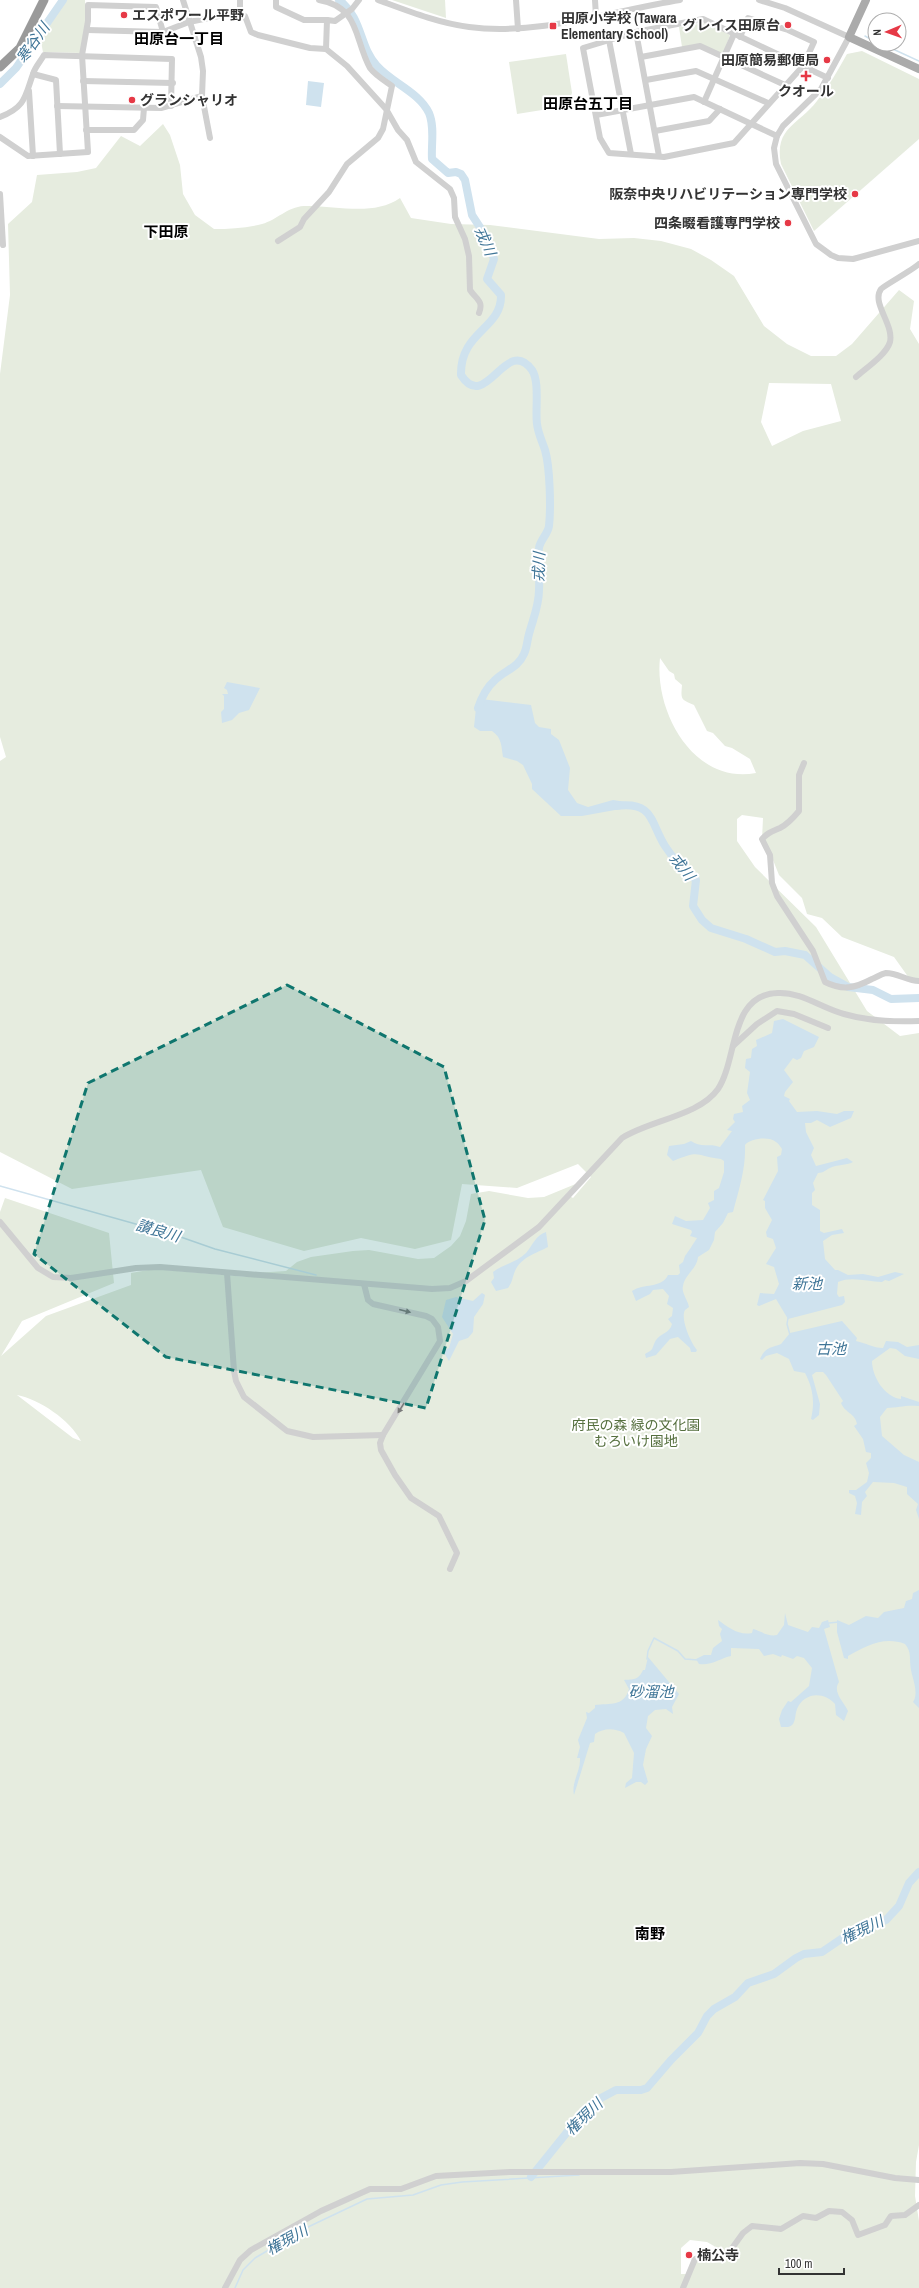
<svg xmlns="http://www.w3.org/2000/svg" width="919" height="2288" viewBox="0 0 919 2288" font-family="'Archivo Narrow','Noto Sans JP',sans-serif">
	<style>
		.green { fill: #e6ecdf; fill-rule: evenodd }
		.water { fill: #cfe2ee }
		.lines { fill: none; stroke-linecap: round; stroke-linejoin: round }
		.stream { stroke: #cfe2ee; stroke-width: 1.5 }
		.river { stroke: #cfe2ee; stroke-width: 8 }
		.minor { stroke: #d0d0d0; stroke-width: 6 }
		.major { stroke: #ababab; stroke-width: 8 }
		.highway { stroke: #9a9a9a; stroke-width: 9 }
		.oneway { fill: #7a7a7a }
		.marked { fill: #0f766e; fill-opacity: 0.2; stroke: #0f766e; stroke-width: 3; stroke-dasharray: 8 5; stroke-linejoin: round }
		.poi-dot { fill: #e63946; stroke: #fff; stroke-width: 1.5 }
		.labels { text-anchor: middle; stroke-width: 4; stroke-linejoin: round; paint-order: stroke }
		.poi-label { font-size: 14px; font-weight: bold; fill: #333; stroke: #fff; text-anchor: start }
		.park-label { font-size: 14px; fill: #56703f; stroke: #fff }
		.neighbourhood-label { font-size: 15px; font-weight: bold; fill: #000; stroke: #fff }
		.water-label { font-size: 15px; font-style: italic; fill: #3f7597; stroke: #fff }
	</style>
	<rect width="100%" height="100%" fill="#fff"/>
	<g class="green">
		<path d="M60,0h25v28l-5,25 -37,-1c-6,-31 0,-28 17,-52z"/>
		<path d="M392,0h53l1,18z"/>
		<path d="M705,23l25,12 -7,19 -17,-7h-24l-3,-20z"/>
		<path d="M862,51l57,28v60l-105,92 -33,-67c-7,-37 18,-39 36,-63 12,-15 21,-31 30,-47z"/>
		<path d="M566,54l6,39 -5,13 -50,8 -8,-52z"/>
		<path d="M163,124l7,11 10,30 3,29 12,21 19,14c16,0 33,-1 48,-5 15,-4 25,-17 42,-18 31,-1 69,11 96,-8l11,20 40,6 39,1 109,14 35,-1 27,3 30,8 20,11 23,16 30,50 23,18 24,12h25l16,-12 47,-54 15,11 -4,28 9,15v635l-10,-1 -15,-21 -52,-20 -20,-19 -15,-4 -5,-16 -23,-23 -6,-15 -11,-21 1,-21 -21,-3 -5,4v22l18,26 61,60 51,84 33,25 19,-3v1112l-3,17 -1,34 4,25v67h-919v-1076l5,-14 104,35 5,50 -92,38 -21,35 45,-40 85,-31v-12l23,-4 93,8 8,-4 31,-2 11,-9 14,-5 42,-6 16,-1 49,9 16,-1 17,-12 9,-10 6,-15 5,-27 18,-3 39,7 16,-1 34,-14 -12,11 7,4 18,-21 -13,-13 -61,24 -55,-4 -11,56 -36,9 -54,-11 -57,13 -81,-24 -22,-57 -129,19 -72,-37v-391l6,-4 -6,-20v-363l10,-79 -2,-71 24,-22 5,-27 40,-3 19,-4 25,-32 19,10zM769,383l62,1 10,37 -38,10 -31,15 -11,-24zM660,658l9,13 5,3 1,5 7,6c-1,14 -2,14 12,20l13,26 6,2 12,13 7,2 18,11 6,14c-62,12 -102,-61 -96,-115zM17,1395c22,4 53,25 64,46l-8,-3zM690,2240l17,2 7,4 1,7 -19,4 -9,17h-6v-26z"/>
	</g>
	<g class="water">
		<path d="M308,81l16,2 -3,24 -15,-2z"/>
		<path d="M227,682l33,6 -11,22 -10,3 -7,7 -10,3 -1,-11 3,-3v-13l-2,-2h6l-1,-4 -3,-2z"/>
		<path d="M481,699l50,6 4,18 4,4 12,2v5l8,6 11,28 -2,22 9,13 11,4 25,-7 13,2v6l-44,8h-21l-29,-27v-5l-9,-19 -6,-4 -14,-4c-2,-12 -1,-19 -11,-26h-12l-6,-4 2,-19z"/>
		<path d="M783,1019l36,18 -5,10 -10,4 -3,7 -4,2 -4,-2 -9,12 9,12 -8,10 -1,4 6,3 -1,2 8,11 20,-1 20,3 7,-3h10l-3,7 -21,9 -13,-7 -6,3h-6l1,9 8,16 -3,7 5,11 31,-8 6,4c-7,4 -16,2 -23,6 -5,2 -6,5 -12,5l-5,10 2,7 -3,3v12l8,5v21l4,2 18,-4 2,4 -12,2 -9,6 2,18 10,11h3l10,5 15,-1 15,3 17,-5 9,2 -15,7 -4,-1 -3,2c-14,0 -30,-6 -44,0l-1,12 2,3 5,-1 1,6 -3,3 -54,14 -12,-20 -17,7 -2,-1 3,-12 14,1 5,-10 -5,-17 -8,-3 10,-16 -3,-9 -6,-2 -1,-5 6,-12 -7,-12v-7l-2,-1 15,-29 -1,-14 4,-2 1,-6c-2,-3 -3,-5 -6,-7 -6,-6 -26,-4 -31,3 1,23 -6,44 -12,67l-5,1 -5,10 -8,9 -1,8 -5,10 -11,7c-1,12 -13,17 -15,29 -2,6 5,15 6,21l-4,3c-5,9 6,33 12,40l-1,2h-5l-1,-4 -12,-11 -8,2 -14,16 -10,3 -1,-4c10,-5 6,-5 11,-14 5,-7 14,-7 16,-16l-4,-5 4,-3 1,-8 -6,-4 2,-8 -6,-7 -10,1 -3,4 -14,7 -4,-10c12,-8 29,-2 36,-16h10l2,-2 -1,-8 4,-3 2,-6c1,-1 11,-16 12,-18l-7,-2 2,-4 -1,-2 -19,-6 3,-8 11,5 17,-1 7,-12 -2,-5 6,-3v-9l5,-3 5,-16v-11l-3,-2c-27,-3 -19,-10 -48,2l-6,-6 2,-9 15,-2 7,-3c9,7 19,2 29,6l12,-16 -5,-1 8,-8 -2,-3 1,-5 9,-2 -1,-6 8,-6 -3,-7 3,-21 -5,-4 1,-9 5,-1 1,-9 5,-3 -1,-6 16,-7 2,-12z"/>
		<path d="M546,1232l2,15c-11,6 -27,10 -33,24 -3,7 -2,10 -7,17l-12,3 -5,-9 3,-4 -1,-6c10,-8 23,-9 33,-19 6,-7 10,-18 20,-21z"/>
		<path d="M482,1293l3,2 -2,9 -9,13 -1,15 -5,6 -9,3 -10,20 -6,-10 6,-3 4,-14 -11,-17 4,-17 10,-3 17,4z"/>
		<path d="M842,1321l15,17 -1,3c10,2 17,7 27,7l3,-7 12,1 9,5 12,-2v14l-14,-3 -9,-7 -6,-1 -18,13c0,15 12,36 29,38v-3l18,6v4h-2c-12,-1 -19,2 -30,2l-7,9 2,19 22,19 15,7v57l-3,-9 2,-6 -11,-10v-7l-13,-4 -21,-1 -8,10 2,4 -5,6 -1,13 -6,-1 2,-11 -2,-7 -6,-3v-3h7l11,-8 2,-9 -3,-10 5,-5v-5l-5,-1 -3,-13 -9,-13 3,-2c-2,-11 -12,-11 -16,-21l2,-2 -17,-26 -3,-3h-7l-4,3 8,29 -1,11 -6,5 -2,-1c4,-17 2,-31 -6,-46l-11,-2 -5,-12 -12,-6 -11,3 -4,4 -2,-1c5,-12 11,-11 21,-15l9,-11z"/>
		<path d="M919,1590v118l-6,-6c6,-8 0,-22 -2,-32 -2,-11 1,-18 -6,-26 -21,-8 -39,2 -57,12v3l-4,-1 -7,-26v-12l12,5 17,-9 12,2 6,-6 20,-4 2,-7 6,-2 1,-6z"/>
		<path d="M785,1613l3,12 20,7 4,-5 7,1 3,-6 6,-2 2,7 -6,2 15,53c-7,10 5,20 9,29l-4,10 -8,-6 -1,-11c-11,-13 -31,-12 -38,5 -2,5 -1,10 -4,15 -3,4 -7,3 -12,3l-2,-8 3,-9 6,-9 3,1 18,-16 3,-18 -8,-10 -7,-2 -4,3 -11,-4 -1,2 -8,-3 -9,2 -5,-7 -28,-1v8c-10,2 -20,10 -32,8l-3,-5 8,-4h7l2,-7 9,-7 -2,-7 2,-5 -3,-3 -1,-6c10,7 21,16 34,13l1,-4c8,2 15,8 24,6l7,-10z"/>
		<path d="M648,1657l31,37 -7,13 1,7 -7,-5 -11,1 -7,6 -2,12 6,8 -6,13 -3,16 5,17 -3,3 -4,-3h-5l-11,6 1,-5 6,-5 2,-25 -10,-20c-10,-5 -20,-5 -29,1l-1,8 -4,1 -16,52c-3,-13 7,-24 6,-37h-3l3,-11 -2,-7 9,-22 -1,-6 3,1 6,-5v-3c15,-2 29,2 34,-16l-5,-9c9,-1 14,1 19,-10h2z"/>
	</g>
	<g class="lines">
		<g class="stream">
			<path d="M865,36l9,5"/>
			<path d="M882,44l37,17"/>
			<path d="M0,1186l175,49 40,14 101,26"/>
			<path d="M788,1318l-1,6 3,11"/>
			<path d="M829,1623l10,-1"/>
			<path d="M647,1659l1,-8 6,-13 24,13 7,8 13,1"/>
			<path d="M235,2288l8,-18 12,-12 53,-31 59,-28 46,-4 28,-10 21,-3 117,-7"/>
		</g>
		<g class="river">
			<path d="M339,0c24,18 20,47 38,66 15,17 42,26 52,47 6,14 2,32 3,46l16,14 8,-1 5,2 4,6 7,35 13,20 9,24 -7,20 14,16c1,34 -41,36 -40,80 25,39 45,-41 71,-5 8,12 3,40 5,54 1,9 5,17 8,26 5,17 6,58 4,76 -1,8 -9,14 -10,22 -2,13 1,28 0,42 0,16 -6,29 -10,44 -2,7 -2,14 -5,20 -6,14 -19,16 -29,26 -8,7 -14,19 -17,28"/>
			<path d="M0,84l16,-16 47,-68"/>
			<path d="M616,806c38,-5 34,16 49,40 8,13 19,23 31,34l-3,26 9,14 9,8 35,11 29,13 10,-1 20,4 25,22 18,10 25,3 18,9 28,-1"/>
			<path d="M531,2177l37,-46 33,-33 15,-8h25l6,-2 24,-28 27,-27 9,-17 7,-7 21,-12 13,-14 26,-9 22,-16 8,-4 18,-2 25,-17 39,-15 13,-14 10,-23 10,-11"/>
		</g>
		<g class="minor">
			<path d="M183,0l18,57 2,14 -1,25 8,42"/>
			<path d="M240,0v13"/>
			<path d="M276,0v7l28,13h23"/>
			<path d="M378,0c30,11 60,23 91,27 70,9 142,-16 211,-27"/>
			<path d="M516,0l2,29"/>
			<path d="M595,0l1,16"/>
			<path d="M759,0l26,8 64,29 -28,52 -38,37 -6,10 -3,12 2,16 40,80 15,11 7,3 15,1 66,-18"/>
			<path d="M87,30l76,2 26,-10 49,-10 7,4 6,16 7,3 52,13 16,1 21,17 39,43 12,21 9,10 9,22 34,27 4,9 1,19 10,22 4,17 1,34c6,9 14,11 9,23"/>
			<path d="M636,32l23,124"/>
			<path d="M740,37l8,-19 40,12 26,12 -11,24 -69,77 -70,14 -55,-4 -9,-15 -17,-90 53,-16 67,-13 125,59"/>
			<path d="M609,40l22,114"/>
			<path d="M326,49l1,-29 8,1 17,-12 7,-9"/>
			<path d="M641,57l59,-11 85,39"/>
			<path d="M33,74l23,6 4,74"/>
			<path d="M646,80l50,-9 72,32"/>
			<path d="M83,81l90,2"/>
			<path d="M29,91l4,65"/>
			<path d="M704,102l30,-68"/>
			<path d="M57,106l104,2 41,-12"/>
			<path d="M596,115l98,-18 83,39"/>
			<path d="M0,117c26,-10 25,-21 33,-43 2,-7 8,-13 11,-19l128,4 -1,47"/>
			<path d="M86,130h48l9,-10 1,-12"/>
			<path d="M655,131l54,-10 11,-12"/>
			<path d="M0,137l28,19 60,-4 -6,-97 6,-34v-16l68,2 7,25"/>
			<path d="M0,194l3,51"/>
			<path d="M278,241l22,-14 4,-8 25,-27 18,-28 31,-26 5,-9 9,-43c-7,-5 -17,-11 -22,-18 -16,-29 -10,-61 -51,-68"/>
			<path d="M856,377c10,-9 30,-22 34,-35 4,-18 -19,-39 -9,-53 4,-4 30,-18 38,-25"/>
			<path d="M804,763l-5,12v36c-5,6 -11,13 -19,17 -9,4 -11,4 -18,11l8,16 2,28 5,13 36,55 12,31c18,9 30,6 47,-3 5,-2 9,-5 14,-6 12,0 21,8 33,8"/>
			<path d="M733,1046l24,-22 20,-13 17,3 34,14"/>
			<path d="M0,1222l38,46 15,9 18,1 65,-10 24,-1 272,22 18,-1 16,-7 73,-54 83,-89c28,-18 77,-22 96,-49 20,-30 11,-95 60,-96 24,-1 43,15 66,21 24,7 50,8 75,7"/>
			<path d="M227,1273l7,98 2,10 8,16 43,34 26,6 70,-2"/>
			<path d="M364,1284l4,16 5,4 53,12 6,3 6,8 2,14 -57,94 -3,8 1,7 14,25 16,23 28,18 18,37 -7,16"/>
			<path d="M225,2288l15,-28 11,-10 70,-39 49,-22h31l35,-13 74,-4h161l129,-9 23,1 72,14 24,2"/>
			<path d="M683,2288l12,-29 10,-3h15l10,-5 13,-18 9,-7 29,3 22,-13 13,2 13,-7 13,1 10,8 6,15 27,-10 6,-9 14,-1 14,-10"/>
		</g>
		<path class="major" d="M866,0l-17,37 70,32"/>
		<path class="highway" d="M0,67l20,-19 24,-48"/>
	</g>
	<defs><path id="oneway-solid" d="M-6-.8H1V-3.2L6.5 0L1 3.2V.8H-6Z"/></defs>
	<g class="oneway">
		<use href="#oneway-solid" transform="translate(405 1311) rotate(14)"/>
		<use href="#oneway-solid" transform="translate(401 1408) rotate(122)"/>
	</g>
	<path class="marked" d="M287,985l157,82 41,153 -59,188 -260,-51 -132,-103 54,-171z"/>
	<g class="poi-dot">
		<circle cx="124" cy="15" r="4"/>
		<circle cx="788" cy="25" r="4"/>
		<rect x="549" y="22" width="8" height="8" rx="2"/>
		<circle cx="827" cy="60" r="4"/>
		<path d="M804 70h4v4h4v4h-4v4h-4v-4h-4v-4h4z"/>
		<circle cx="132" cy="100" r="4"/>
		<circle cx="855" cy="194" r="4"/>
		<circle cx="788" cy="223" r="4"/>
		<circle cx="689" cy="2255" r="4"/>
	</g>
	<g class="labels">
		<g class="poi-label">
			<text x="132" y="20">エスポワール平野</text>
			<text x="561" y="23">田原小学校 (Tawara<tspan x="561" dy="16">Elementary School)</tspan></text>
			<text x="780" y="30" text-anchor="end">グレイス田原台</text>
			<text x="819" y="65" text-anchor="end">田原簡易郵便局</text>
			<text x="806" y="96" text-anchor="middle">クオール</text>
			<text x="140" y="105">グランシャリオ</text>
			<text x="847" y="199" text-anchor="end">阪奈中央リハビリテーション専門学校</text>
			<text x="780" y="228" text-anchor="end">四条畷看護専門学校</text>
			<text x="697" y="2260">楠公寺</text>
		</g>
		<g class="park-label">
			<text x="636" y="1430">府民の森 緑の文化園<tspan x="636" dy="16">むろいけ園地</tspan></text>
		</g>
		<g class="neighbourhood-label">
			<text x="179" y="44">田原台一丁目</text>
			<text x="588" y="109">田原台五丁目</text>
			<text x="166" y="237">下田原</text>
			<text x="650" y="1939">南野</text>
		</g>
		<g class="water-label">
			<text transform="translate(33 43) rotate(-55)" y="5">寒谷川</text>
			<text transform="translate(485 241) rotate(67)" y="5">戎川</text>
			<text transform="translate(539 567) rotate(-88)" y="5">戎川</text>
			<text transform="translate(682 867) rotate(52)" y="5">戎川</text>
			<text transform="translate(158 1231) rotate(16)" y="5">讃良川</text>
			<text x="807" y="1289">新池</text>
			<text x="831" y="1354">古池</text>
			<text x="651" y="1697">砂溜池</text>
			<text transform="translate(862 1930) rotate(-25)" y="5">権現川</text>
			<text transform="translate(584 2117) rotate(-44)" y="5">権現川</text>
			<text transform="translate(287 2240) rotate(-29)" y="5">権現川</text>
		</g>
	</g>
	<g transform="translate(887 32) rotate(268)"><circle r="19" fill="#ffffff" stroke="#adadad"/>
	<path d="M0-3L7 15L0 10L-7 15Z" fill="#e63946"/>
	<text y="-6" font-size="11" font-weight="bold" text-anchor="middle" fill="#333333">N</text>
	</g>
	<path d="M779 2268v6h65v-6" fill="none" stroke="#333333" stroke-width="2"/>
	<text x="785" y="2268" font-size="12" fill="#333333" stroke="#ffffff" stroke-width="3" paint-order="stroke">100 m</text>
</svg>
